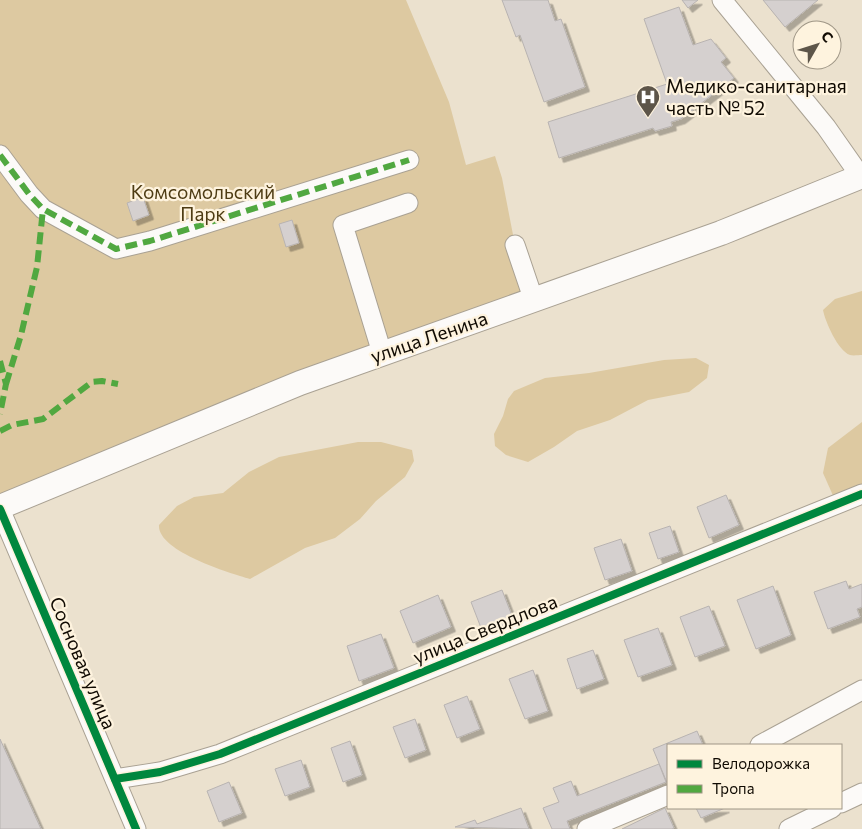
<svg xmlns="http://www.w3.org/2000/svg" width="862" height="829" viewBox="0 0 862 829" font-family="Commissioner,sans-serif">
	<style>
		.green { fill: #ddc9a1 }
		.building { fill: #d5d0cf; stroke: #b8b3b1; filter: url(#shadow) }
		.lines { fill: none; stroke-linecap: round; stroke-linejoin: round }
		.minor-casing { stroke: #a9a193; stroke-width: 21 }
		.major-casing { stroke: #a9a193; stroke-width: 26 }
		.minor { stroke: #fcfaf8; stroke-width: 19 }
		.major { stroke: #fcfaf8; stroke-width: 24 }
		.quiet { stroke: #51a840; stroke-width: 6; stroke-dasharray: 12 6; stroke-linecap: butt }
		.cycleway-casing { stroke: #fef3de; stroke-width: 11 }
		.cycleway { stroke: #00873e; stroke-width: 8 }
		.labels { text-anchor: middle; stroke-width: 4.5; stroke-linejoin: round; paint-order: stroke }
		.poi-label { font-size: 19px; fill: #100a02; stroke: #fef3de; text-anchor: start }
		.park-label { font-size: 19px; fill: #4e3c14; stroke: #fef3de }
		.street-label { font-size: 19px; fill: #100a02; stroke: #fef3de }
	</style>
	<defs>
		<filter id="shadow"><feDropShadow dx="4.5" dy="4.5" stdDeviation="0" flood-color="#0004"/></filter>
	</defs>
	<rect width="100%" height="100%" fill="#ebe1ce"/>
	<g class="green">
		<path d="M0,0h406l43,102 17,63 29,-9 7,22 13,67 19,56 -534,206z"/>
		<path d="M862,291v64c-3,0 -9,1 -12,0 -12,-4 -25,-34 -27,-45l12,-11z"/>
		<path d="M696,358l13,7 -2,13 -18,14 -41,8 -38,20 -33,11 -23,16 -26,15 -22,-7 -11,-9 -1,-12 9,-18 5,-17 6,-8 31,-13 44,-5 75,-13z"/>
		<path d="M862,422v80l-27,-2 -12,-27 5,-25z"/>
		<path d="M358,442h23l31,8 2,11 -9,16 -29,24 -16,18 -25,19 -30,10 -55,31c-21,-6 -93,-28 -91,-54l18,-19 17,-9 29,-4 26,-21 30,-15z"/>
	</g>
	<g class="building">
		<path d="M502,0h46l7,21 6,-2 24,68 -41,15 -24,-67 -4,2z"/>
		<path d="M682,0h16l-10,8z"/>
		<path d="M763,0h55l-33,27z"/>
		<path d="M679,7l14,38 18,-6 15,19 -5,4 13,16 -53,41 -10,3 1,4 -17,5 -2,-3 -94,30 -11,-36 119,-38 -23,-65z"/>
		<path d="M143,197l6,18 -16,6 -6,-18z"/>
		<path d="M292,220l7,23 -13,4 -7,-23z"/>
		<path d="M726,495l13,30 -30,13 -12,-31z"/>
		<path d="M670,526l9,26 -21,7 -9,-26z"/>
		<path d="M621,539l11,32 -27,9 -11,-32z"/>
		<path d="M846,581l3,8 13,-5v23l-5,2 3,8 -32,12 -14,-37z"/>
		<path d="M773,586l18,49 -35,14 -19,-49z"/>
		<path d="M502,590l12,31 -31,12 -12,-31z"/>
		<path d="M438,595l13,32 -38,16 -13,-32z"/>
		<path d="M709,606l16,40 -30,11 -15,-40z"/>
		<path d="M658,628l14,37 -34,12 -14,-37z"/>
		<path d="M381,634l13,34 -35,13 -12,-35z"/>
		<path d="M593,650l11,29 -27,10 -10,-30z"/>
		<path d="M533,670l15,41 -23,8 -16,-40z"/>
		<path d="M467,696l13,33 -23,9 -13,-33z"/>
		<path d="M415,719l11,31 -21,8 -12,-31z"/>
		<path d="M697,731l6,14h-35v40l-15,-36z"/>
		<path d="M0,739l41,90h-41z"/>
		<path d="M350,741l12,34 -19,7 -12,-34z"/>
		<path d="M301,760l9,27 -25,9 -10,-27z"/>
		<path d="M659,764l7,18 -99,39 3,8h-18l-9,-21 16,-6 -6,-14 18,-7 6,15z"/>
		<path d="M229,782l13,31 -23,9 -12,-31z"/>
		<path d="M521,808l8,21 -74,-2 20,-7 2,4z"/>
		<path d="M665,808l9,20 -2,1h-50z"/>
		<path d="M696,808h29l-24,10z"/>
	</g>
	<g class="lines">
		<g class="minor-casing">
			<g id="minor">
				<path d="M722,0l104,127 35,50"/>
				<path d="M0,155l29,39 14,15 73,40 34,-8 259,-81"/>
				<path d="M515,245l19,56"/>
				<path d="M382,353l-39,-128 65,-22"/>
				<path d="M0,509l136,320"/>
				<path d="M760,745l102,-55"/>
				<path d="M115,779l45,-7 60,-18 642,-260"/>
				<path d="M841,803l21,-10"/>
				<path d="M587,829l81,-34"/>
				<path d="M789,829l43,-21"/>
			</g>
		</g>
		<g class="major-casing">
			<path id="major" d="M0,507l300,-124 421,-150 141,-57"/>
		</g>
		<use href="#minor" class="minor"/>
		<use href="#major" class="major"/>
		<g class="quiet">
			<path d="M0,155l29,39 14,15 73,40 34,-8 259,-81"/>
			<path d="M0,361l6,23 -6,30"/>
			<path d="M6,384l15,-49 16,-68 6,-58"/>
			<path d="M0,431l12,-6 31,-6 49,-37 10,-1 16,3"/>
		</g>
		<g class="cycleway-casing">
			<g id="cycleway">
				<path d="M0,509l136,320"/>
				<path d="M115,779l45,-7 60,-18 642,-260"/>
			</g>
		</g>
		<use href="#cycleway" class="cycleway"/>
	</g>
	<defs>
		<g id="hospital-pin" transform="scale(1.25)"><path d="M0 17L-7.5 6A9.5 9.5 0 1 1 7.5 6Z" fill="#5d5549" stroke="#fef3de"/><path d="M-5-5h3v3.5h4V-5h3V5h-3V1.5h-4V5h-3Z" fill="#fff"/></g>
	</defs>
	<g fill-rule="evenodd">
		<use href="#hospital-pin" x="648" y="97"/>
	</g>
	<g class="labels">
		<g class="poi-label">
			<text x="666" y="93">Медико-санитарная<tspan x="666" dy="22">часть № 52</tspan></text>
		</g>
		<g class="park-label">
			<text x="203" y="199">Комсомольский<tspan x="203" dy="22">Парк</tspan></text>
		</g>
		<g class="street-label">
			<text transform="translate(429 337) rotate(-19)" y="7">улица Ленина</text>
			<text transform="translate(485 629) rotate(-22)" y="7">улица Свердлова</text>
			<text transform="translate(83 663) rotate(67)" y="7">Сосновая улица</text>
		</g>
	</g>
	<rect x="667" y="744" width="175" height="65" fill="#fef3de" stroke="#9f9686"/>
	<rect x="677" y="760" width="25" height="8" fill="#00873e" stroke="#9f9686"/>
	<text x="712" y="769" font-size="15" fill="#100a02">Велодорожка</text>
	<rect x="677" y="785" width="25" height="8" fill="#51a840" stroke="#9f9686"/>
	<text x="712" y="794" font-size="15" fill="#100a02">Тропа</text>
	<g transform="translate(817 45) rotate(51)"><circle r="24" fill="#fef3de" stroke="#9f9686"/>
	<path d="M0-4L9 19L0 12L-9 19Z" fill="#5d5549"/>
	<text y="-8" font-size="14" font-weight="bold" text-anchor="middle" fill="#100a02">С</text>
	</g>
</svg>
